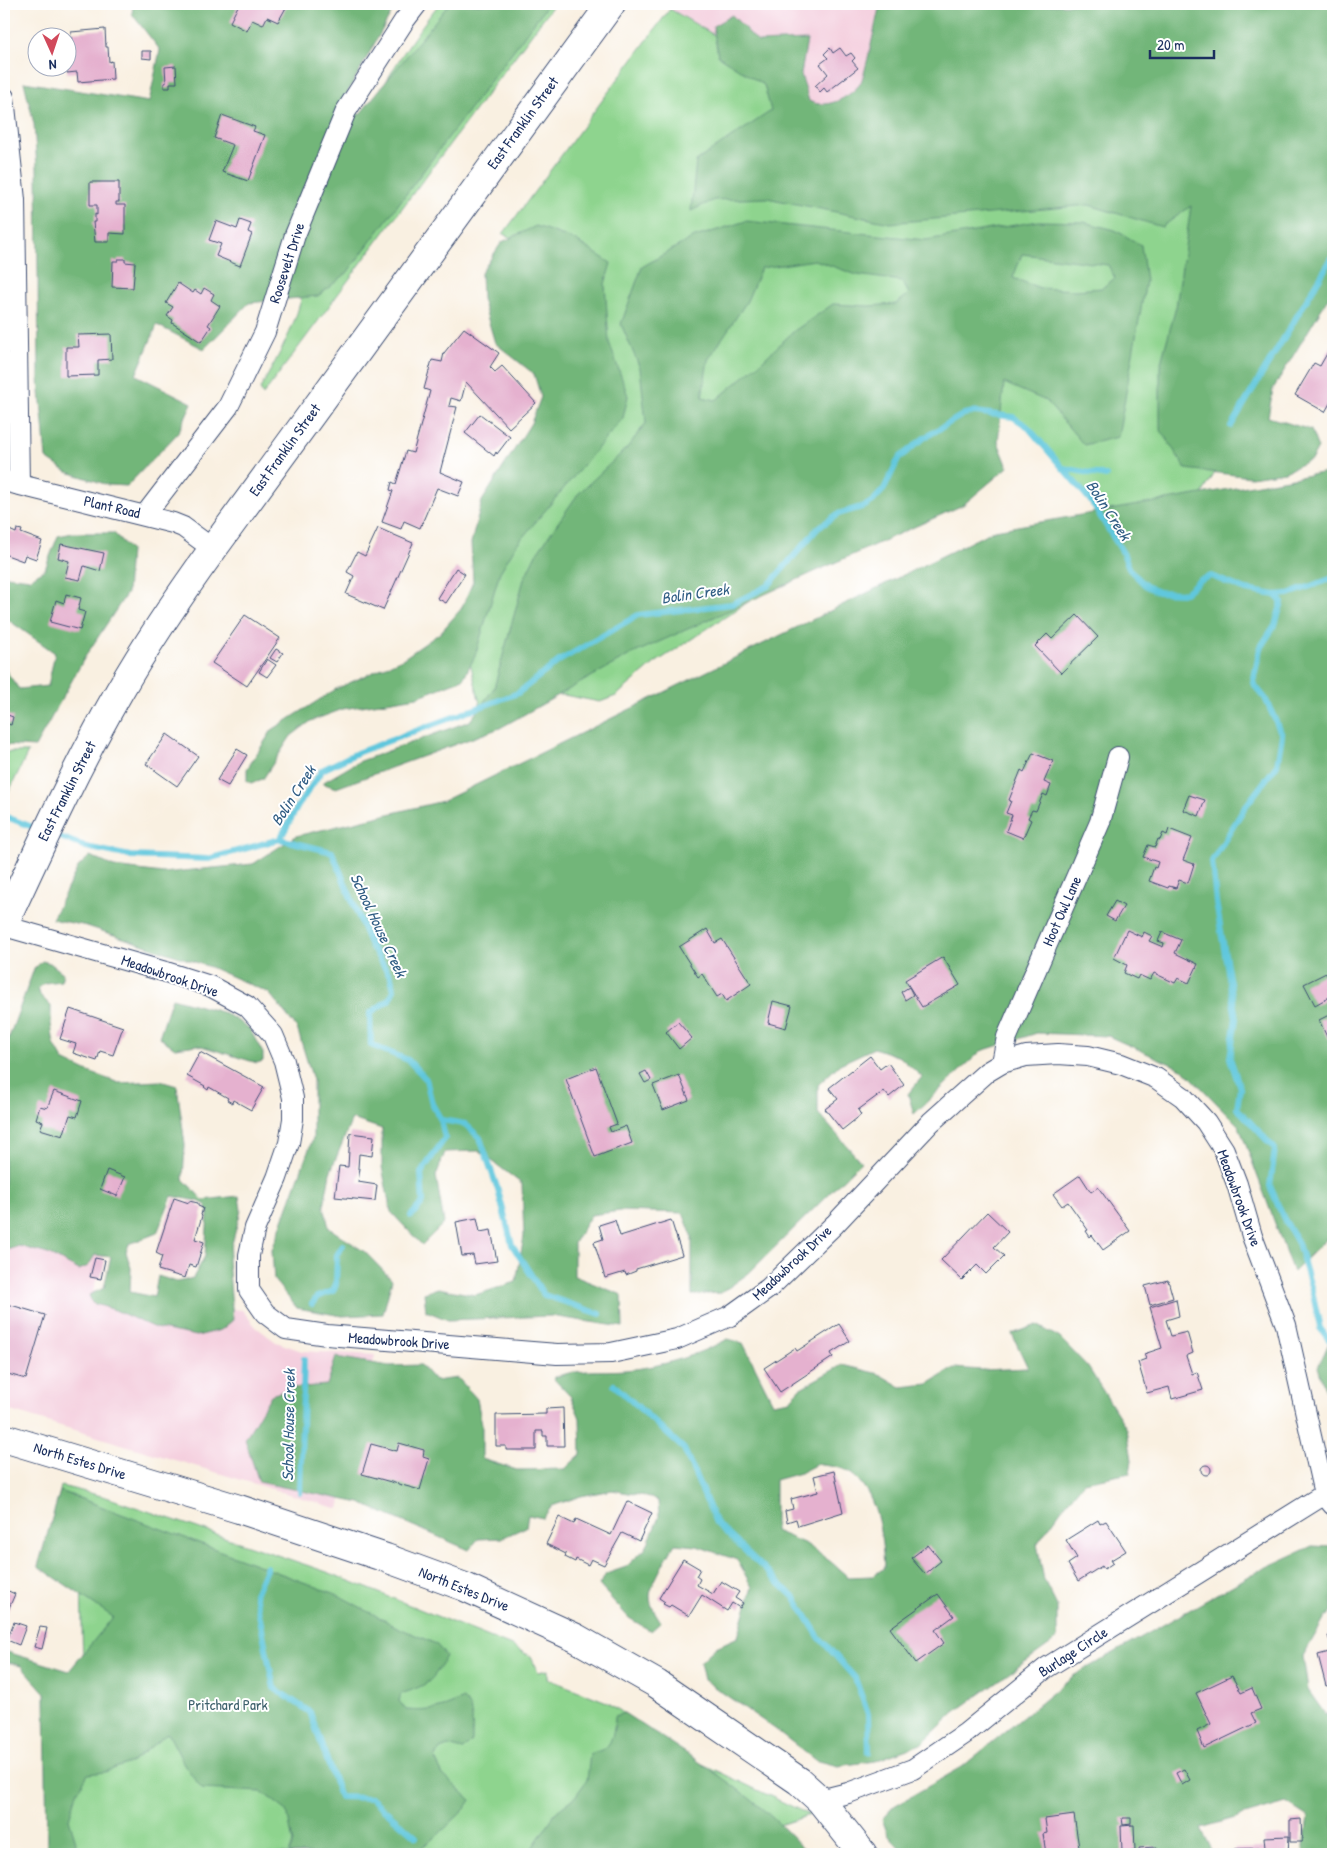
<svg xmlns="http://www.w3.org/2000/svg" width="1337" height="1858" viewBox="0 0 1337 1858" font-family="'Patrick Hand',sans-serif">
	<style>
		.built { fill: #f4cfde }
		.green { fill: #8ed48e; stroke: #548276 }
		.forest { fill: #72b679; stroke: #46726c; fill-rule: evenodd }
		.lines { fill: none; stroke-linecap: round; stroke-linejoin: round }
		.stream { stroke: #60c7dd; stroke-width: 6 }
		.building { fill: #e5b1cf }
		.street-casing { stroke: #3c4c72; stroke-width: 22 }
		.secondary-casing { stroke: #3c4c72; stroke-width: 30 }
		.street { stroke: #fff; stroke-width: 20 }
		.secondary { stroke: #fff; stroke-width: 28 }
		.labels { text-anchor: middle; stroke-width: 4; stroke-linejoin: round; paint-order: stroke }
		.street-label { font-size: 15px; fill: #1b2f5e; stroke: #fff }
		.park-label { font-size: 15px; fill: #3e616c; stroke: #fff }
		.water-label { font-size: 16px; font-style: italic; fill: #305d84; stroke: #fff }
	</style>
	<rect width="100%" height="100%" fill="#fff"/>
	<filter id="ink" filterUnits="userSpaceOnUse"><feTurbulence type="fractalNoise" baseFrequency=".02" numOctaves="2"/><feDisplacementMap in="SourceGraphic" scale="10" xChannelSelector="R" yChannelSelector="G"/><feConvolveMatrix kernelMatrix="1 2 1 2 8 2 1 2 1" color-interpolation-filters="sRGB"/></filter>
	<filter id="wash" filterUnits="userSpaceOnUse"><feTurbulence type="fractalNoise" baseFrequency=".0096" numOctaves="4" result="noise"/><feDisplacementMap in="SourceGraphic" scale="20" xChannelSelector="R" yChannelSelector="G"/><feGaussianBlur stdDeviation="1.12" result="paint"/><feColorMatrix in="noise" values="0 0 0 0 0 0 0 0 0 0 0 0 0 0 0 0 0 1.4 0 .05"/><feComposite in="paint" operator="in"/></filter>
	<g filter="url(#wash)">
		<rect width="100%" height="100%" fill="#f9f0e1"/>
		<g class="built">
			<path d="M674,4h458l-275,147 -85,-82 -102,-60z"/>
			<path d="M4,1198l107,36 -18,57 149,19 14,17 20,15 26,9 73,4 -36,154 -335,-100z"/>
		</g>
		<g class="green">
			<path d="M439,4h115l-291,391 -3,-6c14,-25 28,-49 37,-76 9,-28 14,-57 24,-84 28,-80 64,-159 118,-225z"/>
			<path d="M1333,4v275l-187,307 -23,-33 -33,-53 -63,-74 -14,-9 -38,-5 -204,175 -116,76 -39,33 -16,6 -36,-7 -45,1 -38,12 -11,-46 27,-103 100,-280 -94,-45 167,-225 102,60 85,81z"/>
			<path d="M4,752h24l-24,50z"/>
			<path d="M61,1486l45,11 221,75 187,75 17,10 7,15 10,-2v9l59,23 87,58 116,55 -121,39h-633l27,-182 -2,-94 24,-70 -45,-17z"/>
		</g>
		<g class="forest">
			<path d="M133,4h265l-6,8 -47,85 14,18 90,-111h99l-201,269 -29,23 -69,7 -45,46 -47,-24 -21,50 56,28 -14,30 -51,53 -19,-1 -41,-13 -21,-14 -7,-78 -2,-212 -3,-44 -10,-42 125,20 11,-52 -28,-36z"/>
			<path d="M880,4l187,1 2,-1h264v286l-60,99 -5,28 43,13 7,18 -6,11 -27,13 -34,5 -65,-8 -26,-40v-63l16,-59 15,-101 -29,21 -73,-22 -199,18 -123,-25 -53,2 -23,11 5,-50 75,-50 -7,-26 -46,-29 -5,-30 19,-11 26,27 49,-2 -6,34 8,27c17,9 40,-3 51,-17 5,-7 17,-68 20,-80z"/>
			<path d="M746,221l180,19 113,-19 45,1 31,8 26,15 5,36 -28,156 -34,8 -38,-44 -42,-18 -6,59 10,25 -45,38 -333,150 -130,73 -164,60 -14,-5 36,-21 112,-41 24,-33 30,-109 12,-25 42,-60 49,-46 19,-25 -6,-55 -19,-44 21,-57 50,-29zM1022,254l86,11 7,13 -13,10 -27,2 -35,-2 -27,-10zM815,260l42,15 45,6 7,13 -13,10 -27,2 -36,-2 -39,27 -34,32 -44,37 -14,-3 6,-37 39,-59 14,-33z"/>
			<path d="M536,226l37,13 38,24 -6,21 4,58 19,54 -5,22 -106,126 -17,28 -25,84 -12,23 -46,18 -74,12 -32,12 -20,15 -28,43 -12,4 -4,-2v-12l25,-39 64,-41 68,-31 36,-25 21,-24 12,-27 -2,-39 11,-42 49,-78 10,-26 -7,-23 -39,-31 -13,-44 -1,-26 21,-31z"/>
			<path d="M1333,471v761l-40,40 -54,-146 -55,-56 -76,-34 -71,-3 -56,18 -67,63 -6,-20 14,-17 -22,-20 -26,-9 -34,16 -22,21v28l43,49 -112,111 -28,20 -29,2v-59l-9,-23 -63,-2 -29,4 -17,28v33l48,19 1,32 -72,-11 -103,4 -22,-9 -2,-18 14,-5 37,7 41,-13 8,-46 -2,-52 -43,-33 -34,1 -9,24 8,47 -22,22 -31,-33 -9,-45v-38l-30,-10 -22,54 -6,33 5,22 36,24 27,28 -9,34 -41,2 -45,-8 -23,-28 -2,-30 41,-112v-58l-16,-52 -28,-35 -59,-26 -123,-41 -35,-7 26,-52 12,-11 24,11 49,6 90,-9 43,-28 147,-35 552,-271z"/>
			<path d="M73,533h41l16,17 -3,43 -42,64 -50,90 -30,-2 -1,-77 15,21 29,-3 7,-33 -51,-36v-45l3,4 23,3 15,-10 13,-33z"/>
			<path d="M42,961l8,2 13,10 -2,8 -16,2 -7,5 2,7 11,11v18l3,20 9,16 23,11 33,12 41,-2 17,5 8,59 -2,34 20,21 36,-4 2,14 -13,49 5,61 -12,10 -24,6 -42,-8 -40,-18 -23,-7 -3,-8 15,-7 7,-31 -16,-2 -7,11 -9,4 -31,-16 -29,-8 -15,5v-200l30,-82zM172,1196l26,5 8,4 2,8 -3,43 -12,22 -16,4 -19,-6 -4,21 -24,-5 1,-24 -5,-16 3,-8 28,-11z"/>
			<path d="M172,998l53,15 24,15 14,25v8l-6,2 -59,-18 -23,3 -16,-11z"/>
			<path d="M1037,1325l23,13 28,29 39,62 5,31 -2,13 -46,9 -20,24 -27,38 7,36 13,26v33l-102,73 -34,32 -46,17 -37,5 -23,-6 -40,-31 -71,-49 -4,-18 16,-15 22,-10 14,-50 -15,-27 -40,-14 -22,-2c-6,9 -26,44 -25,53 0,9 7,18 11,25l-10,9 -22,-13 -30,-33 7,-11 20,-7 20,-19 13,-31 -1,-16 -7,-4 -39,-7 -31,6 -29,10 -9,12 -15,-3 -2,12 -24,11 -24,1 -9,11 -109,-47 -101,-21 -14,-43 26,-44 22,-7 34,-3 9,-28 53,9 32,-1 14,16 23,-3 19,21 5,26v34l35,11 48,-1 16,-15 -1,-36 -9,-21 -18,-19c22,-10 48,-6 72,-8 37,-3 70,-14 103,-31l15,4 30,60 17,-3 9,-11 43,-24 37,9 22,13 27,-3 26,-16 28,2 46,-2 -16,-34zM817,1464c8,2 22,2 30,7 31,19 35,64 37,97l-11,8 -25,1 -17,-15 -25,-18 -31,-13v-51l25,-7z"/>
			<path d="M1333,1334v81l-15,-48z"/>
			<path d="M60,1491l278,104 59,32 39,17 10,12c-14,26 -16,28 -45,38l-2,7 7,9c24,2 36,-1 57,-11 12,11 9,27 9,42l-9,9 -15,-4 -8,3 -5,10 8,16 28,25 -6,9 -26,25 -26,20h-124l4,-11 -6,-32 -25,-19 -60,-3 -18,-25 -16,-31 -36,29 -27,10 -17,2 -11,19 -8,26 7,23 -3,12h-26l-2,-161 -24,-27 -17,-5v-10l65,20 44,-54 -75,-51z"/>
			<path d="M1312,1546l21,1v64l-8,7 -22,38 5,34 17,24 8,-1v141h-30l5,-37 -22,-14 -85,25 13,26h-309l-17,-19 -6,-16 12,-13 68,-39 111,-91 185,-105z"/>
			<path d="M624,1713c64,42 134,82 184,141h-280l29,-43 17,-13 13,-18 3,-26c4,-2 11,-3 15,-6 8,-6 10,-22 10,-32z"/>
		</g>
		<g class="lines">
			<g class="stream">
				<path d="M1231,426l102,-170"/>
				<path d="M1063,468l43,8"/>
				<path d="M1275,595l7,7 -7,23 -15,23 -7,35 12,15 17,37 -5,30 -32,42 -33,54 4,41 20,116 -6,40 10,30 -3,20 38,41 -5,37 13,31 15,26 14,47 8,38 13,17"/>
				<path d="M4,816l36,14"/>
				<path d="M52,834l34,13 44,9 78,3 72,-20 18,-33 24,-36 37,-18 159,-59 41,-32 79,-46 94,-11 36,-18 50,-58 20,-14 27,-8 8,-5 11,-12 15,-31 25,-20 40,-24 11,-2 38,5 14,9 63,74 33,53 7,17 16,16 12,6 27,1 15,-13 11,-4 35,14 29,5 14,-1 44,-16"/>
				<path d="M280,839l52,13 39,94 20,31 3,13 -5,10 -19,13 1,32 37,15 18,19 6,25 9,16 4,18 -24,35 2,29 -12,14"/>
				<path d="M441,1120l24,4 15,14 18,52 14,55 32,50 56,19"/>
				<path d="M312,1304l5,-7 16,-6 3,-7 1,-29 6,-10"/>
				<path d="M614,1385l70,64 32,74 79,75 24,39 36,41 13,36 1,38"/>
				<path d="M300,1492l4,-133"/>
				<path d="M267,1567l-12,27 19,94 36,24 30,85 31,1 45,39"/>
			</g>
		</g>
		<g id="blocks">
			<g class="building">
				<path d="M239,4h49l-10,18 -11,-5 -4,8 -11,-5 -5,11 -17,-9z"/>
				<path d="M105,29l1,18h2l1,15 3,-1 1,18 -35,3 -1,-10 -10,1 1,-26h4l-1,-15z"/>
				<path d="M830,48l3,5 7,-5 6,8 5,-3 4,5 -3,3 6,7 -31,24 -3,-4 -4,4 -5,-6 13,-12 -8,-10 8,-6 -4,-4z"/>
				<path d="M142,51h9v8l-9,-1z"/>
				<path d="M176,66l1,17h-7v5h-6v-5h2l-1,-16z"/>
				<path d="M222,115l33,12 -2,4 12,4 -17,46 -26,-9 11,-27 -19,-7z"/>
				<path d="M90,182h29v20h-3v3h9v29l-16,-1v9h-14l-2,-20h2v-8l2,1v-10h-7z"/>
				<path d="M240,220l11,4 -3,8 4,2 -12,32 -24,-10 5,-12 -12,-4 7,-19 21,8z"/>
				<path d="M118,259h7v3l10,1 -2,25 -21,-1 1,-26h5z"/>
				<path d="M178,283l15,10 2,-3 6,4 3,-6 10,6 -3,6 9,6 -12,19 3,2 -10,15 -29,-19 1,-3 -6,-4 6,-9 -7,-4z"/>
				<path d="M464,328l35,25 -9,14 5,5 7,-6 34,37 -27,25 -43,-46 -5,19 -10,-3 -2,8 8,1 -17,65 24,10 -6,14 -21,-8 -17,40 -16,-7 -3,8 -19,-7 11,-31 -3,-1 2,-8 4,2 10,-33 7,2 17,-62 -6,-2 8,-29 10,2 2,-9z"/>
				<path d="M111,334l1,25 -14,1v15l-32,1v-29h13l-1,-12z"/>
				<path d="M1333,343v55l-8,14 -30,-17 19,-32 6,3z"/>
				<path d="M480,414l30,23 -13,17 -1,-2 -2,4 -29,-23z"/>
				<path d="M5,528l11,5 1,-4 5,1 -1,3 21,8 -6,18 -11,-4 -2,6 -19,-7z"/>
				<path d="M378,528l35,15 -30,67 -37,-16 8,-18 -7,-4 10,-20 8,4z"/>
				<path d="M61,544l43,9 -4,18 -16,-5 -4,14 -15,-3 4,-16 -11,-3z"/>
				<path d="M456,568l9,6 -19,29 -9,-5z"/>
				<path d="M66,594l15,4 -3,12 7,2 -5,18 -30,-8 6,-22 8,3z"/>
				<path d="M245,615l35,23 -33,48 -35,-23z"/>
				<path d="M1077,615l21,22 -37,36 -26,-27 12,-12 5,5z"/>
				<path d="M276,649l7,4 -6,9 -7,-4z"/>
				<path d="M267,659l9,6 -9,12 -8,-5z"/>
				<path d="M5,714l8,3 -2,8 -7,-2z"/>
				<path d="M167,734l31,22 -21,30 -31,-22z"/>
				<path d="M237,749l10,6 -19,31 -11,-6z"/>
				<path d="M1033,753l20,8 -9,21 7,3 -4,11 -4,-2 -7,17 -4,-1 -4,8 3,2 -8,18 -17,-7 6,-16 -6,-2 5,-12 -2,-1 12,-30 3,2z"/>
				<path d="M1189,795l16,5 -6,16 -16,-6z"/>
				<path d="M1169,829l23,9 -9,22 11,4 -6,19 -9,-3 -3,8 -7,-2 -1,2 -19,-7 5,-14 2,1 2,-6 -15,-5 5,-12 7,2 3,-8 2,1 3,-7 4,2z"/>
				<path d="M1115,901l9,5 -9,15 -9,-5z"/>
				<path d="M707,929l8,14 7,-4 29,45 -25,17 -4,-7 -5,3 -15,-23 -4,3 -19,-30z"/>
				<path d="M1127,930l15,7 2,-5 8,4 -3,5 14,6 1,-4 -6,-2 4,-9 19,8 -6,13 23,11 -9,19 -11,-5 -3,5 -21,-10 -4,7 -11,-5 -2,4 -13,-6 3,-8 -13,-7z"/>
				<path d="M943,957l17,28 -38,22 -17,-27z"/>
				<path d="M1326,973l7,15v7l-18,10 -11,-21z"/>
				<path d="M909,987l4,8 -8,5 -4,-8z"/>
				<path d="M773,1001l19,5 -6,22 -18,-5z"/>
				<path d="M70,1009l53,18 -10,28 -13,-4 -3,10 -24,-8 3,-9 -16,-5z"/>
				<path d="M1333,1013v31l-2,-6 -3,1 -9,-19z"/>
				<path d="M678,1022l14,16 -13,11 -13,-17z"/>
				<path d="M200,1052l64,35 -13,23 -18,-10 -1,3 -5,-3 1,-2 -19,-11 -1,3 -4,-3 1,-1 -18,-10z"/>
				<path d="M870,1056l10,13 8,-6 16,22 -15,12 -5,-6 -26,19 3,5 -19,15 -17,-21 13,-10 -9,-11z"/>
				<path d="M596,1067l21,57 -8,3 2,5 15,-6 6,17 -37,14 -29,-78z"/>
				<path d="M646,1071l5,9 -6,3 -5,-9z"/>
				<path d="M679,1075l10,25 -26,10 -10,-25z"/>
				<path d="M54,1091l28,10 -5,16 -7,-2 -7,21 -23,-7 3,-7 -7,-3 4,-13 7,2z"/>
				<path d="M350,1133l24,3 -2,20 -13,-2 -1,14h2l-2,14 19,3 -2,16 -40,-4 4,-31 9,1z"/>
				<path d="M107,1170l18,7 -8,19 -17,-7z"/>
				<path d="M1080,1175l11,17 7,-5 32,44 -27,19 -11,-15 -2,2 -4,-6 2,-1 -20,-28 -6,4 -9,-12z"/>
				<path d="M174,1198l15,5v-2l9,2v3l5,2 -2,7 1,1 -7,23 9,3 -8,25 -7,-2 -4,13 -27,-8 4,-14 -6,-3z"/>
				<path d="M987,1212l21,20 -14,15 10,9 -18,18 -9,-9 -15,15 -21,-20z"/>
				<path d="M477,1218l3,14 11,-2 6,31 -22,3 -2,-9 -11,1 -6,-34z"/>
				<path d="M615,1220l5,16 51,-16 11,35 -46,14v2l-10,4 -1,-3 -20,6 -11,-36 9,-3 -4,-14z"/>
				<path d="M95,1258l10,2 -4,19 -11,-2z"/>
				<path d="M1168,1280l5,18 -23,7 -5,-19z"/>
				<path d="M1176,1299l3,17 -13,4 5,16 16,-4 6,21 -7,3 6,18 5,-2 6,18 -31,9 -3,-12 -22,6 -9,-31 8,-3 -2,-5 18,-6 -12,-41z"/>
				<path d="M4,1303l41,12 -19,64 -22,-6z"/>
				<path d="M839,1324l11,17 -19,12 2,4 -53,35 -16,-24 31,-20 2,3z"/>
				<path d="M563,1408l1,38h-17v-10h-4v-5h-7v19h-30v-4h-10v-31l50,-1v-5z"/>
				<path d="M399,1443l25,7 -1,7 6,2 -9,31 -58,-16 9,-30 26,7z"/>
				<circle cx="1206" cy="1470" r="5"/>
				<path d="M834,1471l9,41 -45,14 -2,-7 -9,3 -2,-11 8,-2 -2,-10 27,-7 -4,-16z"/>
				<path d="M627,1501l25,12 -13,28 -17,-8 -18,32 -13,-6 -3,6 -12,-6 -1,3 -10,-5 1,-3 -20,-10 13,-27 15,7 2,-5 35,16z"/>
				<path d="M1098,1520l2,4 6,-3 20,30 -15,9 2,3 -9,6 -2,-3 -24,15 -10,-17 9,-6 -11,-18z"/>
				<path d="M928,1545l13,16 -16,13 -14,-16z"/>
				<path d="M683,1559l17,10 -4,7 4,3 -3,6 16,9 8,-13 18,11 -4,6 8,5 -3,5 -8,-5 -5,8 -25,-16 -13,21 -18,-11 -2,2 -6,-3 2,-2 -6,-4z"/>
				<path d="M4,1589l11,5 -9,21h-2z"/>
				<path d="M938,1594l16,22 -19,14 9,13 -28,20 -26,-35z"/>
				<path d="M14,1622l12,4 -7,19 -12,-5z"/>
				<path d="M40,1627l7,1 -5,21 -8,-2z"/>
				<path d="M1333,1630v54l-7,2 -8,-31 15,-4 -5,-15 3,-1 -1,-4z"/>
				<path d="M1232,1676l9,17 11,-5 9,21 -10,4 5,10 -52,25 -7,-17 14,-7 -15,-31z"/>
				<path d="M1184,1769l6,11 -8,5 -6,-12z"/>
				<path d="M1074,1815l6,39h-34l-3,-20 4,-1 -2,-14z"/>
				<path d="M1122,1818h9v6l-8,1z"/>
				<path d="M1301,1819l1,23h-12v-22z"/>
				<path d="M1134,1825l1,26 -13,1 -1,-26z"/>
				<path d="M1289,1836l-1,18h-54v-5l31,-1 -1,-11z"/>
				<path d="M1157,1847l1,7h-18l-1,-6z"/>
			</g>
		</g>
	</g>
	<g filter="url(#ink)">
		<use href="#blocks" fill-opacity="0" stroke="#3c4c72" stroke-width="1"/>
		<g class="lines">
			<g class="street-casing">
				<g id="street">
					<path d="M4,97l11,103 4,285"/>
					<path d="M4,481l169,42 10,4 30,22"/>
					<path d="M145,515l83,-108 37,-75 30,-97 51,-124 58,-90 13,-17"/>
					<path d="M4,926l162,46 44,14 37,20 26,29 11,26 9,37v21l-4,24 -12,35 -22,50 -6,27v35l16,23 21,16 41,6 230,19 54,-1 66,-14 53,-23 39,-28 66,-64 96,-102 56,-50 15,-9 24,-7 32,-2 30,2 33,8 35,14 27,19 23,25 18,28 13,34 15,52 34,89 38,169 9,11"/>
					<path d="M1002,1063l5,-26 93,-215 18,-65"/>
					<path d="M820,1800l28,-7 65,-24 53,-36 80,-65 287,-179"/>
				</g>
			</g>
			<g class="secondary-casing">
				<g id="secondary">
					<path d="M4,924c36,-78 72,-157 115,-232 28,-49 60,-96 94,-143l398,-545"/>
					<path d="M4,1438l235,71 147,49 79,29 111,51 81,46 142,97 21,19 43,54"/>
				</g>
			</g>
			<use href="#street" class="street"/>
			<use href="#secondary" class="secondary"/>
		</g>
	</g>
	<g class="labels">
		<g class="street-label">
			<text transform="translate(523 123) rotate(-54)" y="5">East Franklin Street</text>
			<text transform="translate(287 263) rotate(-72)" y="5">Roosevelt Drive</text>
			<text transform="translate(285 450) rotate(-54)" y="5">East Franklin Street</text>
			<text transform="translate(112 507) rotate(13)" y="5">Plant Road</text>
			<text transform="translate(67 791) rotate(-63)" y="5">East Franklin Street</text>
			<text transform="translate(1062 911) rotate(-66)" y="5">Hoot Owl Lane</text>
			<text transform="translate(170 976) rotate(19)" y="5">Meadowbrook Drive</text>
			<text transform="translate(1239 1198) rotate(70)" y="5">Meadowbrook Drive</text>
			<text transform="translate(792 1263) rotate(-43)" y="5">Meadowbrook Drive</text>
			<text transform="translate(399 1341) rotate(4)" y="5">Meadowbrook Drive</text>
			<text transform="translate(80 1461) rotate(17)" y="5">North Estes Drive</text>
			<text transform="translate(464 1589) rotate(22)" y="5">North Estes Drive</text>
			<text transform="translate(1073 1652) rotate(-33)" y="5">Burlage Circle</text>
		</g>
		<g class="park-label">
			<text x="228" y="1710">Pritchard Park</text>
		</g>
		<g class="water-label">
			<text transform="translate(1109 510) rotate(57)" y="6">Bolin Creek</text>
			<text transform="translate(695 593) rotate(-8)" y="6">Bolin Creek</text>
			<text transform="translate(293 795) rotate(-57)" y="6">Bolin Creek</text>
			<text transform="translate(379 925) rotate(65)" y="6">School House Creek</text>
			<text transform="translate(288 1425) rotate(-89)" y="6">School House Creek</text>
		</g>
	</g>
	<rect width="1337" height="1858" fill="none" stroke="#fff" stroke-width="20"/>
	<g transform="translate(52 52) rotate(177)"><circle r="24" fill="#ffffff" stroke="#a4acbf"/>
	<path d="M0-4L9 19L0 12L-9 19Z" fill="#d1495b"/>
	<text y="-8" font-size="14" font-weight="bold" text-anchor="middle" fill="#1b2f5e">N</text>
	</g>
	<path d="M1150 50v8h64v-8" fill="none" stroke="#1b2f5e" stroke-width="2.5"/>
	<text x="1157" y="50" font-size="15" fill="#1b2f5e" stroke="#ffffff" stroke-width="4" paint-order="stroke">20 m</text>
</svg>
